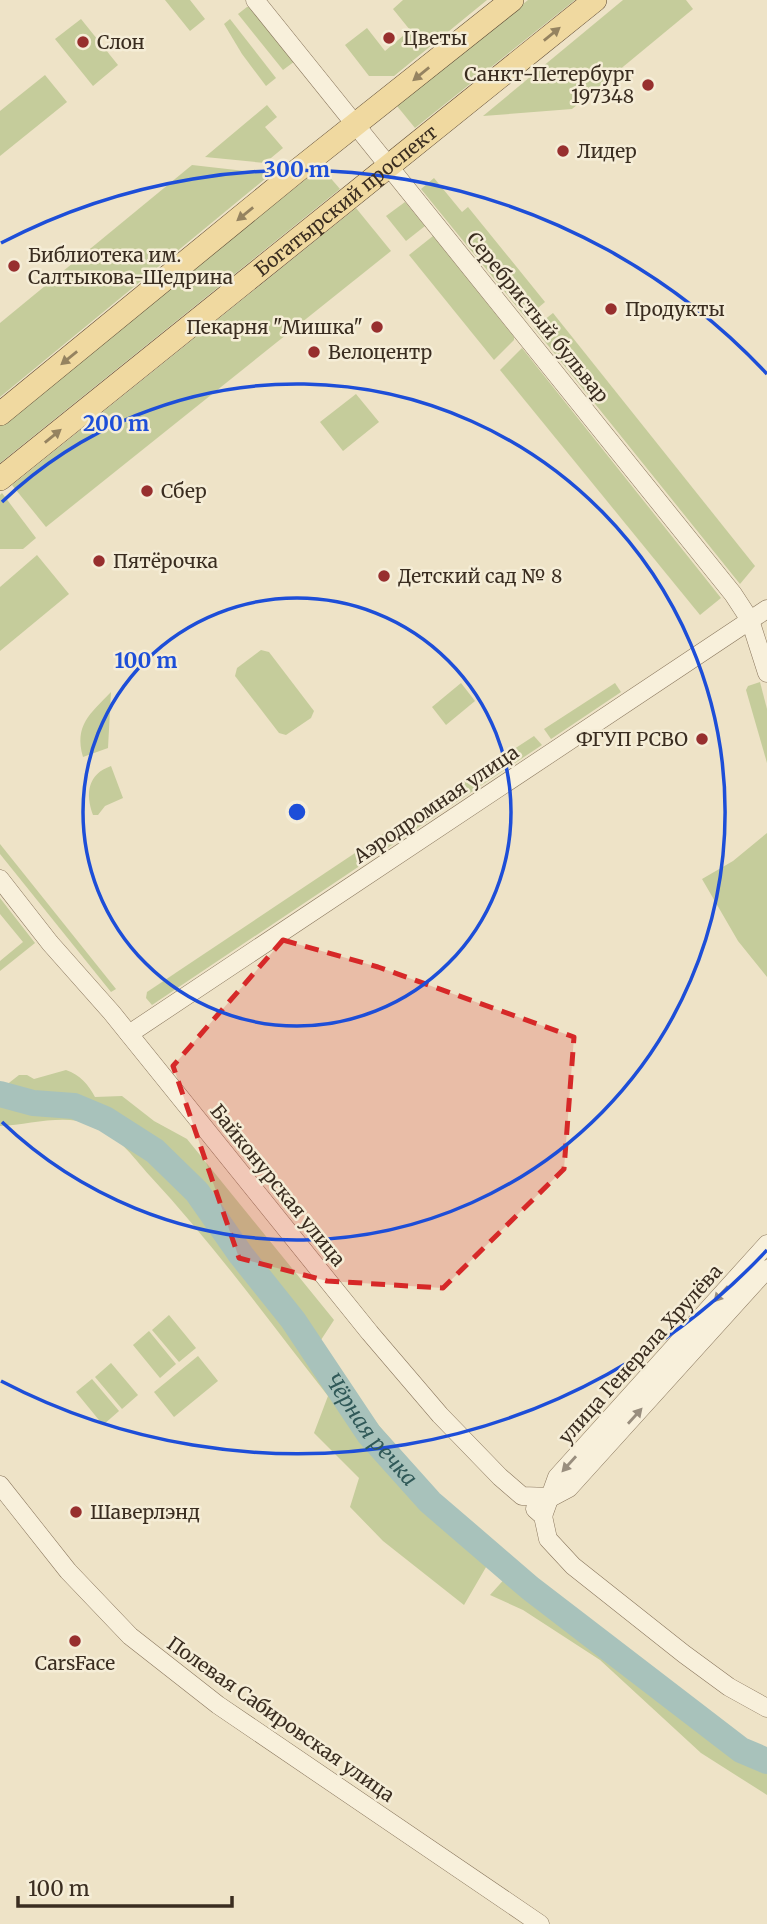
<svg xmlns="http://www.w3.org/2000/svg" width="767" height="1924" viewBox="0 0 767 1924" font-family="Merriweather,serif">
	<style>
		.green { fill: #c5cc9b }
		.lines { fill: none; stroke-linecap: round; stroke-linejoin: round }
		.river { stroke: #a8c2bb; stroke-width: 26 }
		.minor-casing { stroke: #89765d; stroke-width: 19 }
		.major-casing { stroke: #584430; stroke-width: 24 }
		.minor { stroke: #f8f0db; stroke-width: 18 }
		.major { stroke: #f0d9a0; stroke-width: 23 }
		.oneway { fill: #958360 }
		.oneway2 { fill: #998e7e }
		.marked { fill: #d62828; fill-opacity: 0.2; stroke: #d62828; stroke-width: 5; stroke-dasharray: 14 9; stroke-linejoin: round }
		.ring { fill: none; stroke: #1d4ed8; stroke-width: 3.5 }
		.poi-dot { fill: #972f2e; stroke: #f5edd7; stroke-width: 2.5 }
		.labels { text-anchor: middle; stroke-width: 5; stroke-linejoin: round; paint-order: stroke }
		.poi-label { font-size: 19px; fill: #3a2d20; stroke: #f5edd7; text-anchor: start }
		.street-label { font-size: 19px; fill: #3a2d20; stroke: #f5edd7 }
		.water-label { font-size: 21px; font-style: italic; fill: #305958; stroke: #f5edd7 }
		.centre { fill: #1d4ed8; stroke: #f5edd7; stroke-width: 3.5 }
		.ring-label { font-size: 21px; text-anchor: middle; font-weight: bold; fill: #1d4ed8; stroke: #f5edd7; stroke-width: 5; stroke-linejoin: round; paint-order: stroke }
	</style>
	<rect width="100%" height="100%" fill="#eee3c7"/>
	<g class="green">
		<path d="M165,0h25l15,19 -15,12z"/>
		<path d="M403,0h84l-93,76h-25l-24,-31 22,-17 18,23 25,-21 -17,-21z"/>
		<path d="M528,0h47l-160,128 -18,-22z"/>
		<path d="M623,0h63l7,9 -121,100 -89,7z"/>
		<path d="M247,7h4l44,54 -12,9 -45,-56z"/>
		<path d="M81,19l37,46 -25,21 -38,-47z"/>
		<path d="M230,19l46,59 -10,8 -24,-32 -18,-30z"/>
		<path d="M45,75l22,27 -67,54v-45z"/>
		<path d="M267,105l10,12 -12,10 18,21 -18,15 -60,-6z"/>
		<path d="M192,165l79,9 -271,223v-74z"/>
		<path d="M321,167l19,22 -340,274v-38z"/>
		<path d="M434,178l28,34 6,-5 77,95 -19,16 -105,-129z"/>
		<path d="M405,202l20,24 -19,15 -20,-25z"/>
		<path d="M356,208l35,43 -345,276 -34,-42z"/>
		<path d="M433,236l81,101v3l-20,20 -85,-105z"/>
		<path d="M553,313l202,253 -15,18 -206,-256z"/>
		<path d="M522,348l199,250 -21,17 -200,-245z"/>
		<path d="M356,394l23,28 -36,29 -23,-29z"/>
		<path d="M2,493l34,45 -13,11h-23v-54z"/>
		<path d="M37,555l32,39 -69,57v-64z"/>
		<path d="M261,650l8,2 45,59 -3,7 -25,17 -7,-2 -44,-57 2,-8z"/>
		<path d="M760,682l7,27v54l-21,-73 2,-4z"/>
		<path d="M461,683l14,18 -29,24 -14,-18z"/>
		<path d="M615,683l6,9 -70,47 -7,-10z"/>
		<path d="M111,692l-3,56 -25,9c-9,-32 7,-43 28,-65z"/>
		<path d="M534,736l8,9 -156,104 -9,-11z"/>
		<path d="M111,766l12,32 -18,8 -7,9h-5c-8,-22 -5,-41 18,-49z"/>
		<path d="M767,833v144l-29,-36 -36,-62 31,-18z"/>
		<path d="M0,844l116,145 -5,3 -111,-138z"/>
		<path d="M367,845l9,10 -224,150 -6,-7 1,-6z"/>
		<path d="M0,898l35,45 -35,28v-10l23,-19 -23,-28z"/>
		<path d="M66,1070c14,5 22,14 29,27l27,-1 32,25 33,18 147,181 -17,26 63,81 59,67 57,56 -32,55 -81,-64 -33,-34 9,-29 -45,-45 14,-37c-58,-74 -114,-151 -178,-220 -18,-20 -34,-44 -60,-52 -28,-10 -61,1 -90,2v-40h5l14,-11h8l7,4z"/>
		<path d="M169,1315l27,33 -17,14 -27,-32z"/>
		<path d="M149,1331l27,33 -16,14 -27,-33z"/>
		<path d="M198,1356l20,25 -44,36 -20,-25z"/>
		<path d="M111,1363l27,32 -16,14 -27,-32z"/>
		<path d="M92,1379l27,32 -16,14 -27,-33z"/>
		<path d="M508,1575l230,178 29,13v29l-66,-42 -101,-93 -77,-50 -33,-15z"/>
	</g>
	<g class="lines">
		<path class="river" id="s1" d="M0,1094l33,9 41,3 31,13 50,32 42,41 44,63 52,65 76,114 61,68 100,86 211,162 26,11"/>
		<g class="minor-casing">
			<g id="minor">
				<path d="M255,0l478,594 17,26 17,53"/>
				<path d="M0,879l50,64 62,70 258,320 70,82 60,62 22,19 30,1 17,-9 198,-219"/>
				<path d="M129,1034l638,-425"/>
				<path d="M0,1485l68,86 62,65 88,69 322,219"/>
				<path d="M535,1509l8,7 5,23 25,27 111,88 45,33 38,21"/>
				<path d="M543,1516l14,-39 210,-233"/>
			</g>
		</g>
		<g class="major-casing">
			<g id="major">
				<path d="M0,414l298,-244 214,-170"/>
				<path id="s2" d="M0,479l595,-479"/>
			</g>
		</g>
		<use href="#minor" class="minor"/>
		<use href="#major" class="major"/>
	</g>
	<defs><path id="oneway-solid" d="M-6-.8H1V-3.2L6.5 0L1 3.2V.8H-6Z" transform="scale(1.75)"/></defs>
	<g class="oneway">
		<use href="#oneway-solid" transform="translate(552 34) rotate(-39)"/>
		<use href="#oneway-solid" transform="translate(421 74) rotate(141)"/>
		<use href="#oneway-solid" transform="translate(245 214) rotate(141)"/>
		<use href="#oneway-solid" transform="translate(69 358) rotate(141)"/>
		<use href="#oneway-solid" transform="translate(53 436) rotate(-39)"/>
	</g>
	<g class="oneway2">
		<use href="#oneway-solid" transform="translate(721 1294) rotate(132)"/>
		<use href="#oneway-solid" transform="translate(635 1416) rotate(-48)"/>
		<use href="#oneway-solid" transform="translate(569 1464) rotate(132)"/>
	</g>
	<path class="marked" d="M283,940l95,27 196,70 -10,132 -121,119 -116,-7 -88,-23 -66,-192z"/>
	<g class="ring">
		<circle cx="297" cy="812" r="214"/>
		<path d="M2 502A428 428 0 1 1 2 1122"/>
		<path d="M767 1250A642 642 0 0 1 1 1381M1 243A642 642 0 0 1 767 374"/>
	</g>
	<g class="poi-dot">
		<circle cx="389" cy="38" r="7"/>
		<circle cx="83" cy="42" r="7"/>
		<circle cx="648" cy="85" r="7"/>
		<circle cx="563" cy="151" r="7"/>
		<circle cx="14" cy="266" r="7"/>
		<circle cx="611" cy="309" r="7"/>
		<circle cx="377" cy="327" r="7"/>
		<circle cx="314" cy="352" r="7"/>
		<circle cx="147" cy="491" r="7"/>
		<circle cx="99" cy="561" r="7"/>
		<circle cx="384" cy="576" r="7"/>
		<circle cx="702" cy="739" r="7"/>
		<circle cx="76" cy="1512" r="7"/>
		<circle cx="75" cy="1641" r="7"/>
	</g>
	<g class="labels">
		<g class="poi-label">
			<text x="403" y="45">Цветы</text>
			<text x="97" y="49">Слон</text>
			<text x="634" y="81" text-anchor="end">Санкт-Петербург<tspan x="634" dy="22">197348</tspan></text>
			<text x="577" y="158">Лидер</text>
			<text x="28" y="262">Библиотека им.<tspan x="28" dy="22">Салтыкова-Щедрина</tspan></text>
			<text x="625" y="316">Продукты</text>
			<text x="363" y="334" text-anchor="end">Пекарня "Мишка"</text>
			<text x="328" y="359">Велоцентр</text>
			<text x="161" y="498">Сбер</text>
			<text x="113" y="568">Пятёрочка</text>
			<text x="398" y="583">Детский сад № 8</text>
			<text x="688" y="746" text-anchor="end">ФГУП РСВО</text>
			<text x="90" y="1519">Шаверлэнд</text>
			<text x="75" y="1670" text-anchor="middle">CarsFace</text>
		</g>
		<g class="street-label">
			<text dy="7" stroke="none"><textPath href="#s2" startOffset="444">Богатырский проспект</textPath></text>
			<text transform="translate(538 317) rotate(51)" y="7">Серебристый бульвар</text>
			<text transform="translate(436 804) rotate(-34)" y="7">Аэродромная улица</text>
			<text transform="translate(278 1185) rotate(51)" y="7">Байконурская улица</text>
			<text transform="translate(640 1354) rotate(-48)" y="7">улица Генерала Хрулёва</text>
			<text transform="translate(281 1719) rotate(35)" y="7">Полевая Сабировская улица</text>
		</g>
		<g class="water-label">
			<text dy="7" stroke="none"><textPath href="#s1" startOffset="522">Чёрная речка</textPath></text>
		</g>
	</g>
	<circle cx="297" cy="812" r="10" class="centre"/>
	<g class="ring-label">
		<text x="297" y="177">300 m</text>
		<text x="116" y="431">200 m</text>
		<text x="146" y="668">100 m</text>
	</g>
	<path d="M18 1896v10h214v-10" fill="none" stroke="#3a2d20" stroke-width="3.5"/>
	<text x="28" y="1896" font-size="21" fill="#3a2d20" stroke="#f5edd7" stroke-width="5" paint-order="stroke">100 m</text>
</svg>
